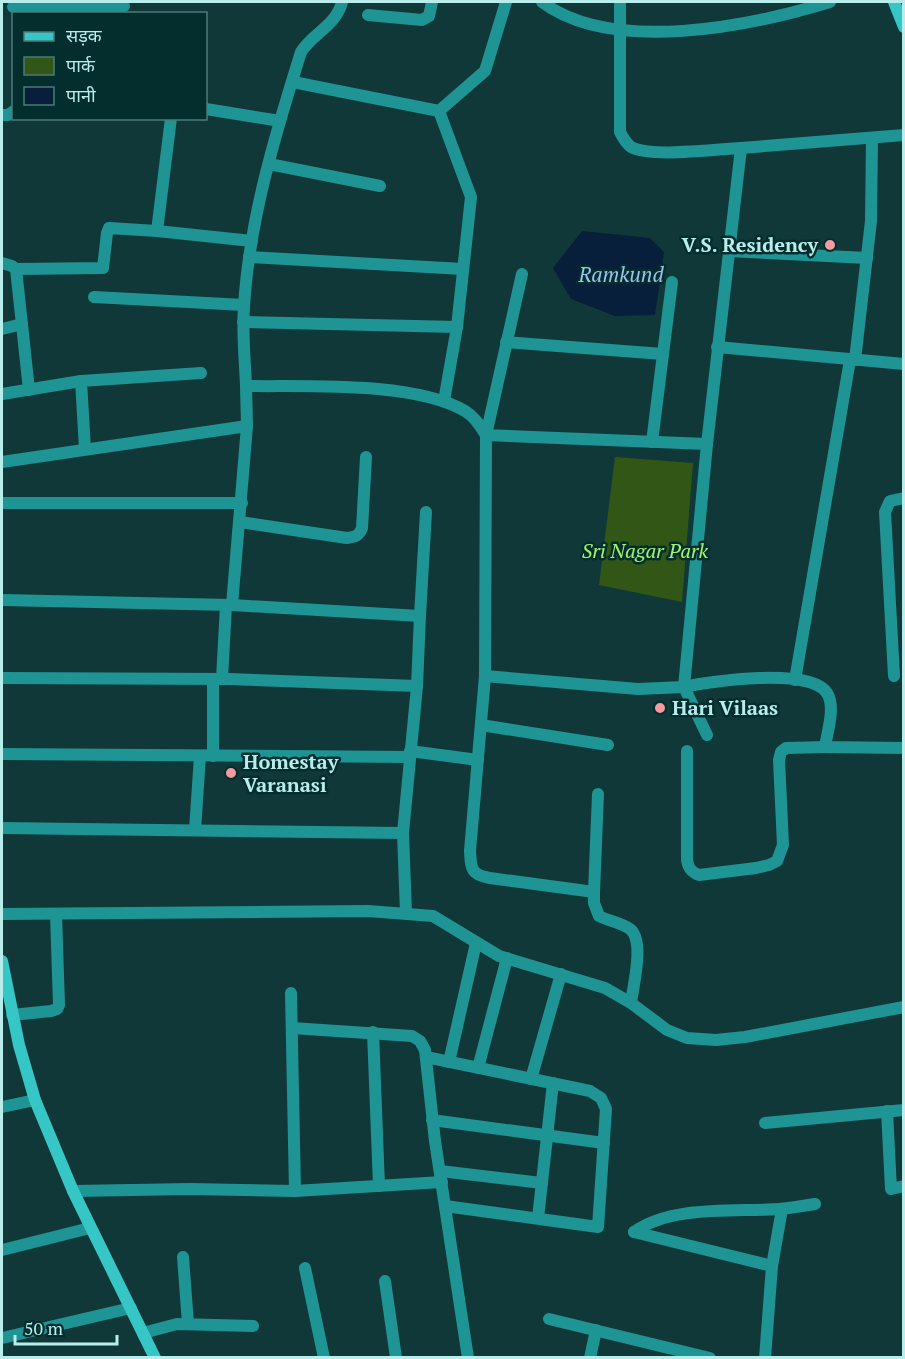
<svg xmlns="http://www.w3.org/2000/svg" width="905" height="1359" viewBox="0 0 905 1359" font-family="'PT Serif','Noto Sans Devanagari',serif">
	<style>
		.green { fill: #315616 }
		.water { fill: #071f3b }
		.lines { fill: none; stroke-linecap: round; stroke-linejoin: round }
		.street { stroke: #1e9494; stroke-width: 12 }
		.secondary { stroke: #36c6c6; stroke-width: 12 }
		.poi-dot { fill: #f49aa1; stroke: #042e2e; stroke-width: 2 }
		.labels { text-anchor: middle; stroke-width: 5; stroke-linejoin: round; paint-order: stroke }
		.poi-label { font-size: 20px; font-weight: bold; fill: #b8edec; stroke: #042e2e; text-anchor: start }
		.park-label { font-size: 20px; font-style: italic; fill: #a1f26e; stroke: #042e2e }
		.water-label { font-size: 21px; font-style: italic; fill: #9fc1ee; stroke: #042e2e }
	</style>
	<rect width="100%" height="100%" fill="#103838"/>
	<path class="green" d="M615,457l78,6 -11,139 -83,-17z"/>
	<path class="water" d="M582,231l68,7 14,14 -9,63 -40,1 -44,-17 -18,-31z"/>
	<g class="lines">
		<g class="street">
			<path d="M542,2c71,53 209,24 288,0"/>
			<path d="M620,2v130c3,6 6,11 11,15 20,11 85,2 110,1"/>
			<path d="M13,7l111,-1"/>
			<path d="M368,15l54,5 7,-4 3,-14"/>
			<path d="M293,82l146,29"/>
			<path d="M206,109l74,12"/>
			<path d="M2,115h6l6,-4"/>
			<path d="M171,118l-14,113 95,10"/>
			<path d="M269,164l111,22"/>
			<path d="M729,251l138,7"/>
			<path d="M249,257l214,12"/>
			<path d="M2,263l10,3 4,3 13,121"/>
			<path d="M16,269l87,-1 4,-35 2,-5 48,3"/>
			<path d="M94,297l150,8"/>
			<path d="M243,322l214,5"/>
			<path d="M2,329l20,-5"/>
			<path d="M506,342l157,12"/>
			<path d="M717,347l187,17"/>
			<path d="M855,360l16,-139 1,-83"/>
			<path d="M246,386c-1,-26 -4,-53 -2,-79 5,-86 31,-172 57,-255 12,-19 35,-26 41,-50"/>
			<path d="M2,394l79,-13"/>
			<path d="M444,401l13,-74 14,-130 -32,-86 46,-40 21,-69"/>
			<path d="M652,442l20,-160"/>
			<path d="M707,444l34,-296 163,-13"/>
			<path d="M85,449l-4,-68 120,-8"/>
			<path d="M2,462l245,-36"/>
			<path d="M2,503h240"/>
			<path d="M240,522l107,16c8,-1 12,-2 15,-10l4,-71"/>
			<path d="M2,600l230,5 188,11 -3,70 -14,147 3,80"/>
			<path d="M232,605l15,-179 -1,-40c60,1 167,-5 219,25 10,6 15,15 21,24l-1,241 -15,175c1,18 1,24 20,27l104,14 4,-98"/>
			<path d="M420,616l6,-104"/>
			<path d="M485,676l153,13 46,-2 23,-243 -221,-9 36,-161"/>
			<path d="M894,676l-9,-164 5,-11 14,-3"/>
			<path d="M2,678l227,1 188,7"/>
			<path d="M213,679v77"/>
			<path d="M222,679l4,-74"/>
			<path d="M795,680l55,-320"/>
			<path d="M481,725l127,20"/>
			<path d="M707,735l-23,-48c27,-6 127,-20 143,6 9,14 0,39 -2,54l79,1"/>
			<path d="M410,751l68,9"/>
			<path d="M687,751v109c1,8 4,12 12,15l57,-7 13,-3 8,-4 6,-16 -4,-85 2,-8 5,-4 39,-1"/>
			<path d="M2,754l407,3"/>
			<path d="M2,828l401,5"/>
			<path d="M195,830l5,-74"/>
			<path d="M594,892v11l5,13c10,5 23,7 31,13 15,12 3,57 1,74"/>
			<path d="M2,914l366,-3 65,5 66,40 106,32 26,15 36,27 20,8 29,2 29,-3 159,-30"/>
			<path d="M291,993l4,198"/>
			<path d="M12,1015l39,-4 6,-2 2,-4 -3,-91"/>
			<path d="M292,1028l120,8 8,5 5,9 10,91 33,217"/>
			<path d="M373,1032l6,154"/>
			<path d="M426,1057l164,34 11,7 5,11 -8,118 -153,-21"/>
			<path d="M449,1062l27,-119"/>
			<path d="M478,1068l29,-110"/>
			<path d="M531,1079l30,-105"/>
			<path d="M2,1107l33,-7"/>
			<path d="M887,1111l4,78 13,-3"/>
			<path d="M432,1120l172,23"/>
			<path d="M765,1123l139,-13"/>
			<path d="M440,1171l102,12"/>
			<path d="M73,1191l117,-2 105,2 147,-9"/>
			<path d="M538,1218l15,-135"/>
			<path d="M634,1232c38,-27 100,-20 145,-23 12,-1 24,-3 36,-5"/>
			<path d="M634,1232l138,34"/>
			<path d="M2,1250l88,-22"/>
			<path d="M183,1257l5,67"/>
			<path d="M305,1268l19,90"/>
			<path d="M385,1281l11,77"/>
			<path d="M549,1319l161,39"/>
			<path d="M143,1333l34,-9 76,2"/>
			<path d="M2,1338l129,-30"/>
			<path d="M590,1358l6,-28"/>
			<path d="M765,1358l7,-92 10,-57"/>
		</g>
		<g class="secondary">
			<path d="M894,2l10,25"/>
			<path d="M2,961l17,84 16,55 38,91 82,167"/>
		</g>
	</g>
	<g class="poi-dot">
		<circle cx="830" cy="245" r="6"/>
		<circle cx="660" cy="708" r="6"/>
		<circle cx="231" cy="773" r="6"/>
	</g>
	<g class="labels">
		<g class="poi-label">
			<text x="818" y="252" text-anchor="end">V.S. Residency</text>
			<text x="672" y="715">Hari Vilaas</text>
			<text x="243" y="769">Homestay<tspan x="243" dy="23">Varanasi</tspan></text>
		</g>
		<g class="park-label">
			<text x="645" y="558">Sri Nagar Park</text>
		</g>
		<g class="water-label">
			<text x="621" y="282">Ramkund</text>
		</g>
	</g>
	<rect width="905" height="1359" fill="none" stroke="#b8edec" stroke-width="6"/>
	<rect x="12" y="12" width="195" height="108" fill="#042e2e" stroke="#4c7a7a" stroke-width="1.5"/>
	<rect x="24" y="32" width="30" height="9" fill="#36c6c6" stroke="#4c7a7a" stroke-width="1.5"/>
	<text x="66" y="42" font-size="18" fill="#b8edec">सड़क</text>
	<rect x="24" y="57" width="30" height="18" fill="#315616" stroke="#4c7a7a" stroke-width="1.5"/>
	<text x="66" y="72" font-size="18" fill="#b8edec">पार्क</text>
	<rect x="24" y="87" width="30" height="18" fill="#071f3b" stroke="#4c7a7a" stroke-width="1.5"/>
	<text x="66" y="102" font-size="18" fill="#b8edec">पानी</text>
	<path d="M15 1335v9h102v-9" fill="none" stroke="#b8edec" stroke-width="3"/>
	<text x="24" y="1335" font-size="18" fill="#b8edec" stroke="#042e2e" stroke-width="4.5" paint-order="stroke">50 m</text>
</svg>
